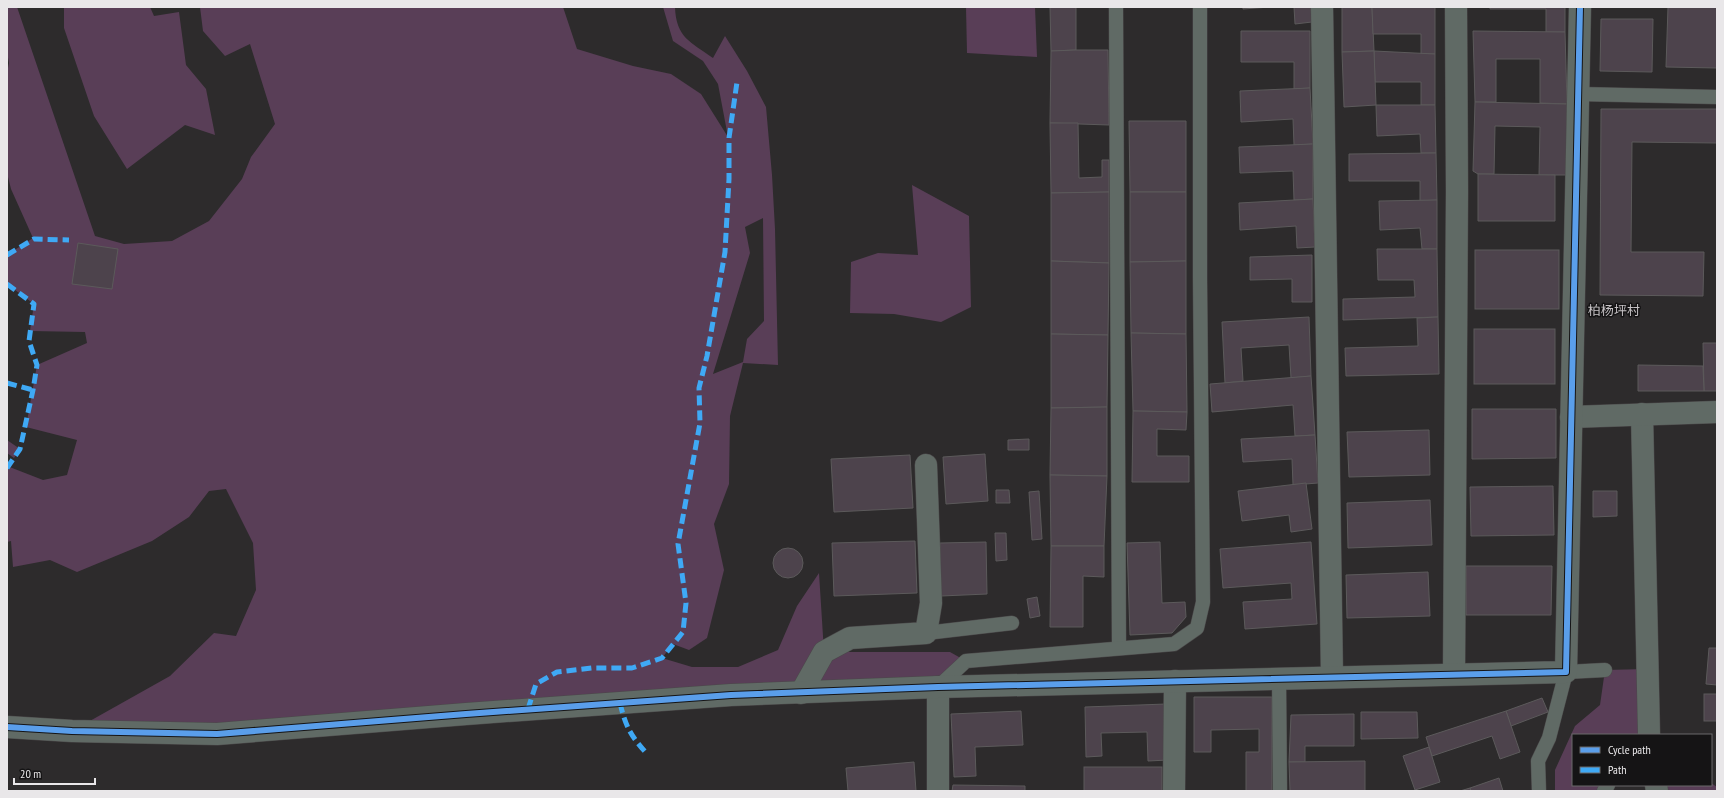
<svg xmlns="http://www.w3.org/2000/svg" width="1724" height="798" viewBox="0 0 1724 798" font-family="'PT Sans Narrow','Noto Sans SC',sans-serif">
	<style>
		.green { fill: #593e57; fill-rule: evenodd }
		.building { fill: #4d434c; stroke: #5c5a5b }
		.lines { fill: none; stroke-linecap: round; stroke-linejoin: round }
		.service-casing { stroke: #4b494a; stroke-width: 15 }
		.minor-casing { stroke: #4b494a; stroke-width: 23 }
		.tertiary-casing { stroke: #4b494a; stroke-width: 23 }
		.service { stroke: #606a65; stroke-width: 14 }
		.minor { stroke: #606a65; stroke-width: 22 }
		.tertiary { stroke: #606a65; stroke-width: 22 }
		.quiet { stroke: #3fa9f5; stroke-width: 5; stroke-dasharray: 10 5; stroke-linecap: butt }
		.cycleway-casing { stroke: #151415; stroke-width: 8 }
		.cycleway { stroke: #5a9eea; stroke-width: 6 }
		.labels { text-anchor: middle; stroke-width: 3; stroke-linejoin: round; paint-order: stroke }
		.quarter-label { font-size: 13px; fill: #c6c2c5; stroke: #151415 }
	</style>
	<rect width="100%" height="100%" fill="#2d2b2c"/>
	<g class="green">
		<path d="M7,7h10l78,229 29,8 48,-3 37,-20 33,-42 9,-22 24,-33 -25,-80 -25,12 -22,-25 -3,-24h363l14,42 56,17 38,8 30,20 27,43 -10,-53 -15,-23 -30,-20 -10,-34h12c1,31 16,35 38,51l12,-22 22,35 19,36 6,68 3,54 3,136 -35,-2 -13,53 -1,68 -15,40 10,46 -17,68 -18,12 -16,-6 -11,14 30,9h46l40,-17 19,-44 22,-33 5,79h126l16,9 -28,26 -866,44 98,-55 44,-43 22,3 20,-46 -3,-47 -27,-54 -17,2 -20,26 -37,24 -75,31 -27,-12 -37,7 -2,-26 -4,1v-76l36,14 24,-5 10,-35 -51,-13 11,-62 50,-22 -2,-11 -55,-1 4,-27 -27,-20v-29l26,-17 -22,-49 -4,-16v-100l2,-10 -2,-11zM763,218l1,103 -17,18 -4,23 -30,12 37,-121 -5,-26z"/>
		<path d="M64,7h86l4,9 25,-4 7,53 20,24 9,46 -30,-10 -58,44 -33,-53 -30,-88z"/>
		<path d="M966,7h69l2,50 -70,-4z"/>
		<path d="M912,185l57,31 2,91 -30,15 -47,-8 -44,-1 1,-51 27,-9 40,2z"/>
		<path d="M7,440l13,9 -6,9 -7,-5z"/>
		<path d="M1647,669l1,59 13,7h-88v50h35l-4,6h-49v-21l20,-44 25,-21 5,-35z"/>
		<path d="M1711,783l6,4v4h-60l-1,-6h55z"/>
	</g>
	<g class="building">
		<path d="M1050,7h26v43l-25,1z"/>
		<path d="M1243,7h27l-27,2z"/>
		<path d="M1294,7h17l1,15 -17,2z"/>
		<path d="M1342,7h30l2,44 -32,1z"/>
		<path d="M1372,7h63v47h-14v-20h-48z"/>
		<path d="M1490,7h75v25h-19v-23h-56z"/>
		<path d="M1668,7h49v61l-51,-1z"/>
		<path d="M1601,19h52l-1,53 -52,-1z"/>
		<path d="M1241,31h69v57l-16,1v-27h-53z"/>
		<path d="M1473,31l92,1 2,72 -27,-1v-44h-44v43h-21z"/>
		<path d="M1076,50h32l1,75 -59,-2 1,-72z"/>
		<path d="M1374,51l61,3v51h-14v-23h-46z"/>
		<path d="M1374,51l2,54 -32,2 -2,-55z"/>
		<path d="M1310,88l3,56 -19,1 -1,-26 -52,3 -1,-31z"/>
		<path d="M1475,102l92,2 -1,71h-27l1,-48 -45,-1 -1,48h-16l-5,-3z"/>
		<path d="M1376,105h59l1,48h-15l-1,-19 -43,2z"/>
		<path d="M1601,109h116v34l-85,-1 -1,110h73l-1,44 -103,-1z"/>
		<path d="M1129,121h57v71h-56z"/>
		<path d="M1050,123h28l1,55 23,-1v-17h7v32l-58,1z"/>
		<path d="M1313,144v55l-19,1 -1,-29 -53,2 -1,-26z"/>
		<path d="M1436,153l1,47 -17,1v-20h-71v-27z"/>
		<path d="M1478,174l77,1v46h-77z"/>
		<path d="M1109,192v71l-58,-2v-68z"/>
		<path d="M1130,192h56v69l-56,1z"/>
		<path d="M1313,199l2,48 -18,1 -1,-22 -56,4 -1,-27z"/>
		<path d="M1437,200v49h-15l-2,-21 -40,2 -1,-29z"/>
		<path d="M78,243l40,6 -6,40 -40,-5z"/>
		<path d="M1377,249h60l1,68 -95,3v-21l72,-2 -1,-17h-36z"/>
		<rect x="1475" y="250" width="84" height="59"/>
		<path d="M1312,255v47h-20v-23l-42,1v-23z"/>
		<path d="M1051,261l58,2 -1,72 -57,-1z"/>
		<path d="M1186,261v73l-55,-1 -1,-71z"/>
		<path d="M1309,317l2,59 -20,2 -2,-33 -48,3 2,33 -18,2 -3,-61z"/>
		<path d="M1438,317l1,57 -93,2 -1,-28 73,-2 -1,-28z"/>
		<rect x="1474" y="329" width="81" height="55"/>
		<path d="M1131,333l55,1 1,78 -54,-1z"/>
		<path d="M1051,334l57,1 -1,72 -56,1z"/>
		<path d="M1703,343h14v48h-13z"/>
		<path d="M1638,365l65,1 1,25h-66z"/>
		<path d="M1311,376l4,59 -20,1 -2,-31 -81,7 -2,-28z"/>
		<path d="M1107,407v69l-57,-1 1,-67z"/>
		<path d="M1472,409h84v49l-84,1z"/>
		<path d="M1133,411l54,1 -1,18 -29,-1v27h32v26h-57z"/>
		<path d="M1429,430l1,45 -81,2 -2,-45z"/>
		<path d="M1315,435l3,48 -25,2 -1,-26 -49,3 -2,-23z"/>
		<path d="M1029,439v11h-21v-10z"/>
		<path d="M985,454l3,47 -42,3 -3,-47z"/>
		<path d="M910,455l3,53 -79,4 -3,-53z"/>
		<path d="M1050,475l57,1 -3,70h-53z"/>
		<path d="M1306,483l6,46 -21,3 -2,-17 -47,6 -4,-30z"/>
		<path d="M1553,486l1,49 -83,1 -1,-49z"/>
		<path d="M996,490h13l1,13h-14z"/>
		<path d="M1039,491l3,48 -10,1 -3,-48z"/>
		<path d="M1593,491h24v25l-24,1z"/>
		<path d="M1430,500l2,45 -84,3 -1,-45z"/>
		<path d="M995,533h11l1,27 -11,1z"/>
		<path d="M915,541l2,52 -83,3 -2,-53z"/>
		<path d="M986,542l1,52 -46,2 -1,-53z"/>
		<path d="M1160,542l2,61 23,-1 1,15 -14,16 -42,2 -3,-92z"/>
		<path d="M1311,542l6,82 -72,5 -2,-27 49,-3 -1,-16 -68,5 -3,-39z"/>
		<path d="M1051,546h53v31l-21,-1v51h-33z"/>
		<circle cx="788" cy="563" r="15"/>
		<path d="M1466,566h86l-1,49h-85z"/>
		<path d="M1428,572l2,44 -83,2 -1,-43z"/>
		<path d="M1037,597l3,19 -10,2 -3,-19z"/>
		<path d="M1709,648h8v37l-11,-1z"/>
		<rect x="1704" y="694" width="13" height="27"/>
		<path d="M1194,697h78v94h-26v-39h13v-23l-48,1v22h-17z"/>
		<path d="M1542,698l6,14 -37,14 -5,-15z"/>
		<path d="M1166,704l2,56 -20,1 -1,-29 -46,1 1,23 -16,1 -1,-50z"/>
		<path d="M1021,711l2,34 -48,2 1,29 -22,1 -3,-63z"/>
		<path d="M1506,711l14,41 -20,7 -8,-23 -60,20 -6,-19z"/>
		<path d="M1361,712h56l1,26 -57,1z"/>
		<path d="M1354,714v32h-49v16h-16l2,-47z"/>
		<path d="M1429,747l11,35 -25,8 -12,-34z"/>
		<path d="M1365,761v30h-75l-1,-29z"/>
		<path d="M914,762l2,29h-68l-2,-23z"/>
		<rect x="1084" y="767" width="78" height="24"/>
		<path d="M1499,778l4,13h-32l-1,-3z"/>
		<path d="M953,785l72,1v5h-73z"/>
		<path d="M1470,788l1,3h-11z"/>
	</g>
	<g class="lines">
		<g class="service-casing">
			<g id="service">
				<path d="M1116,7l3,641"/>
				<path d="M1578,94l139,3"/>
				<path d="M926,633l86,-10"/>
				<path d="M1279,678l1,113"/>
				<path d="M938,687l28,-26 208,-17 23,-16 6,-26 -3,-324v-271"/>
				<path d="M1539,791l-1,-30 11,-23 17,-66 39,-2"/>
				<path d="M1604,791l4,-6"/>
			</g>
		</g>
		<g class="minor-casing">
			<g id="minor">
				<path d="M1322,7l10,670"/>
				<path d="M1642,414l7,321"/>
				<path d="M1571,417l146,-5"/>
				<path d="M1454,674l3,-482 -1,-185"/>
				<path d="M938,687v104"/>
				<path d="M801,693l23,-41 26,-14 76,-5 5,-30 -5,-138"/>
				<path d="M1656,785l1,6"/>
				<path d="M1174,791l1,-110"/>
			</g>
		</g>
		<g class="tertiary-casing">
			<path id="tertiary" d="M7,727l65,4 145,3 249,-20 265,-19 207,-8 628,-15 14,-665"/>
		</g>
		<use href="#service" class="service"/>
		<use href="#minor" class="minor"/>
		<use href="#tertiary" class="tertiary"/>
		<g class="quiet">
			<path d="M7,255l27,-16 35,1"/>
			<path d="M7,284l27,20 -5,37 8,24 -4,25 -13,59 -13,19"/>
			<path d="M7,383l26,7"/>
			<path d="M620,703c6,25 11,33 28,52"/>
			<path d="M528,709l8,-25 21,-12 35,-4h40l30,-10 21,-26 3,-29 -8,-59 22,-121 -1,-35 8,-32 18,-104 4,-73v-41l8,-56"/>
		</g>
		<g class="cycleway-casing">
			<path id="cycleway" d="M7,727l65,4 145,3 249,-20 265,-19 207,-8 628,-15 14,-665"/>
		</g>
		<use href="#cycleway" class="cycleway"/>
	</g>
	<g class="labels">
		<g class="quarter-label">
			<text x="1614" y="315">柏杨坪村</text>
		</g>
	</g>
	<rect width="1724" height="798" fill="none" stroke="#e9e7e9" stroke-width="16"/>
	<rect x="1572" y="734" width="140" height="52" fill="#151415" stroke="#6a686a"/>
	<rect x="1580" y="747" width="20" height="6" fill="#5a9eea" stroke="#6a686a"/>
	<text x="1608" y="754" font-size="12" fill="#e9e7e9">Cycle path</text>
	<rect x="1580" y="767" width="20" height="6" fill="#3fa9f5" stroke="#6a686a"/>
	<text x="1608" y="774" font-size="12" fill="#e9e7e9">Path</text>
	<path d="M14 778v6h81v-6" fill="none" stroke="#e9e7e9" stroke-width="2"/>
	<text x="20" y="778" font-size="12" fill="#e9e7e9" stroke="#151415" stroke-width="3" paint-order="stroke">20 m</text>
</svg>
